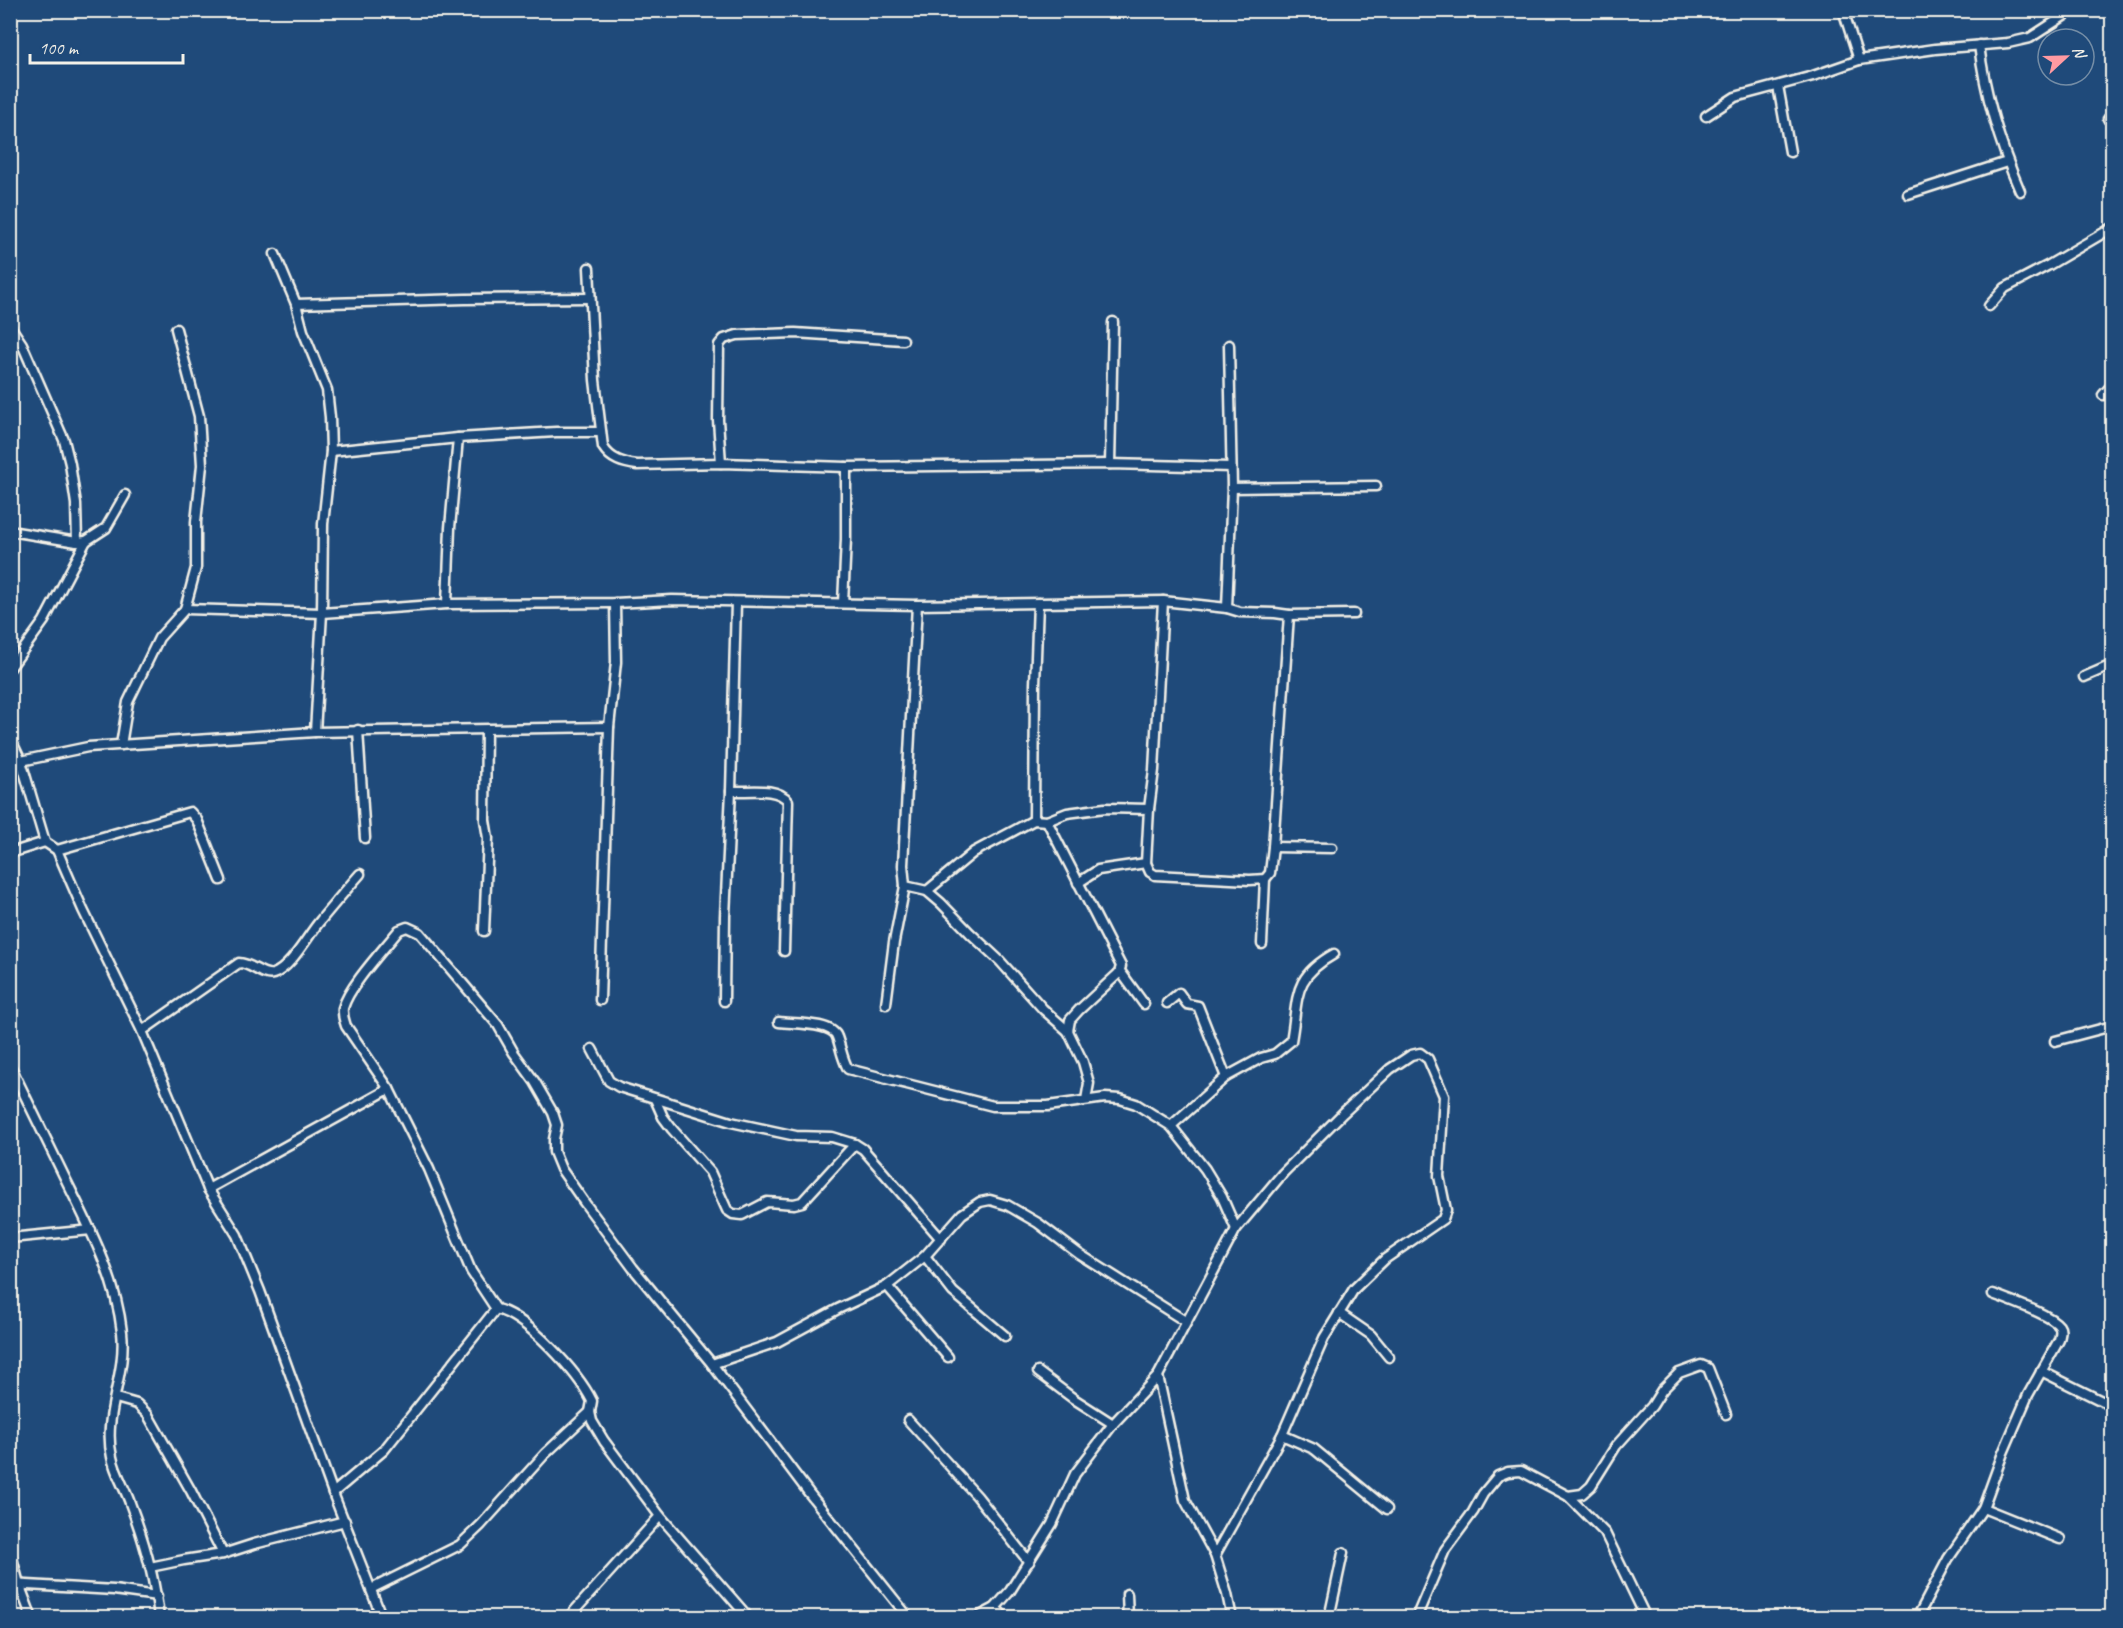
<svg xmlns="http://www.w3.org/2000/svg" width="2123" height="1628" viewBox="0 0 2123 1628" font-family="Caveat,sans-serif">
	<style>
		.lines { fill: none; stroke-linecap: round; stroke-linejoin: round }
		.street-casing { stroke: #f4f1e8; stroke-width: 13 }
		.street { stroke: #1f4a7a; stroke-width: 8 }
	</style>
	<rect width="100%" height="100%" fill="#1f4a7a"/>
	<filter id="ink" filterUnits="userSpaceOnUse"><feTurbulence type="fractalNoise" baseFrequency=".0167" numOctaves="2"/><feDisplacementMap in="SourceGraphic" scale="12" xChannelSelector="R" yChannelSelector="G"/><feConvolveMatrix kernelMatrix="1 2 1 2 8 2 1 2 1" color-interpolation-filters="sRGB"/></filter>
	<g filter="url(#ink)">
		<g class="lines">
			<g class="street-casing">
				<g id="street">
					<path d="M1843,10l16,50"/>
					<path d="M1979,45c6,50 21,100 41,146"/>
					<path d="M1778,86l12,66"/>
					<path d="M1706,116l29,-19 78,-21 46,-16 76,-11 73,-6 22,-5 43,-28"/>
					<path d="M2108,119l4,-4"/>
					<path d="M1908,194l99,-32"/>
					<path d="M275,254l21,50 7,27 24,59 3,27 1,34 -8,73 -1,89 -7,119"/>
					<path d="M589,268l6,112 8,67c8,13 20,16 34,18l84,-2 125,4 264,-3 121,3"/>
					<path d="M296,304l169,-5 125,-1"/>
					<path d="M1989,306l16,-18 44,-23 63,-37"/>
					<path d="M10,326l12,18 42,96 6,24 6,40 1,38 9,-1"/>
					<path d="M2103,395l9,-10"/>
					<path d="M331,451l127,-13"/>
					<path d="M721,463l-3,-43 1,-75 5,-6 13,-4 58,-2 108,7"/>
					<path d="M1110,464l3,-142"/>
					<path d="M1232,488l144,-2"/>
					<path d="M10,531l67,11"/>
					<path d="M843,603l3,-64v-72"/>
					<path d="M447,604l3,-76 8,-90 98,-6h45"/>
					<path d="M917,605l-14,260 2,21 22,5 14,12 29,30 30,28 43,48 25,22"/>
					<path d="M1227,608l5,-120 -3,-143"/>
					<path d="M185,609l137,4 125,-9 168,-1 57,-3 245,5 246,-4 64,7 13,4 35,1 14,2 -16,232 -3,26 -5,6 -15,1 -95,-5 -5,-3 -4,-9 3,-54 -44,-1 -38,5 -20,8 -13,-1 -60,32 -47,39"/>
					<path d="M1289,615l65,-1"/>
					<path d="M10,668l34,-47 42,-80 20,-13 19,-33"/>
					<path d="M2084,677l28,-12"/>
					<path d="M358,730l7,108"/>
					<path d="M10,738l11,23 24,81 12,8 26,60 59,121 66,158 29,46 23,56 73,202 49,125"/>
					<path d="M121,745l7,-43 31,-64 26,-29 11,-41v-46l6,-57 -3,-49 -23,-87"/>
					<path d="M21,761l67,-14 227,-15 294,-5"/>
					<path d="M731,791c17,1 46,-5 57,10l-4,150"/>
					<path d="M1149,809l5,-39 9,-169"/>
					<path d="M1034,820l1,-136 3,-81"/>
					<path d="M1047,821l74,145 -2,7 -40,37 -9,10 -2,11 15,31 6,21 -3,17"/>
					<path d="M1273,847l59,1"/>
					<path d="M57,850l133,-38 7,8 24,60"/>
					<path d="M10,853l35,-11"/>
					<path d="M1078,883l20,-13 48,-7"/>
					<path d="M484,931l4,-93 -3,-18 1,-90"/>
					<path d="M1262,944l3,-65"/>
					<path d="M1120,971l24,33"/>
					<path d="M600,1000l9,-273 7,-65 -1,-59"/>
					<path d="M724,1001l1,-85 6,-125 5,-189"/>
					<path d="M1167,1003l12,-10 8,11 11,2 28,71"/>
					<path d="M886,1004l8,-62 11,-56"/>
					<path d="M779,1022c15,2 53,0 58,15 4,11 5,21 11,32l145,37h55l57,-8 15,1 16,5 35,22 34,43 17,28 14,32"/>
					<path d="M142,1031l97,-68c12,0 24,14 34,11 18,-6 35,-39 47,-53 13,-16 26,-31 40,-47"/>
					<path d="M2055,1041l57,-15"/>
					<path d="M592,1049l17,32 10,6 112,35 65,14 36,1 23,7 8,5 78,90"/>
					<path d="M10,1065c18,37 36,74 54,111 24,49 52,100 58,156 5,43 -20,83 -10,125 3,16 13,31 18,46 14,37 25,76 29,115"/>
					<path d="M655,1099l8,18 9,12 38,43 17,38 6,4 9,1 25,-13 27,2 8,-2 53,-58"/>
					<path d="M1171,1126l55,-49 35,-19 14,-4 16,-13c8,-43 0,-63 43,-87"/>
					<path d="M208,1189l181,-100"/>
					<path d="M10,1238l81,-8"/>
					<path d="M925,1256l28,36 52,44"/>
					<path d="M887,1286l61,71"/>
					<path d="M1339,1313l32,22 18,22"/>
					<path d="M712,1364l65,-22 61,-33 49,-23 38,-30 37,-42 18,-12 10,-2 17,5 31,18 41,31 106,67"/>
					<path d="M2041,1371l71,35"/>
					<path d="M1038,1372l36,27 39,25"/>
					<path d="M1158,1376l27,124 30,55 12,39 5,24"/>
					<path d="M116,1398l21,6 11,11 43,76 32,63"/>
					<path d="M908,1420l69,76 52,66"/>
					<path d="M1282,1435l32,14 73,60"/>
					<path d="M333,1493l51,-43 112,-141"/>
					<path d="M1568,1496l37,37 41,85"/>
					<path d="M1983,1508l77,31"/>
					<path d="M10,1551l9,33 13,34"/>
					<path d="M150,1567l34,-7 39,-6 31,-10 91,-23"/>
					<path d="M10,1584l104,6 43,6"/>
					<path d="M371,1589l89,-44 21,-20 64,-71 45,-42"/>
					<path d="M1127,1594l1,24"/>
					<path d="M995,1608l11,10"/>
					<path d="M568,1618l92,-102"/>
					<path d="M749,1618l-89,-102 -56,-75 -12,-20 -2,-9 2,-11c-14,-28 -65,-85 -96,-92l-25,-38 -42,-102 -40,-80 -43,-63c-2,-6 -4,-11 -3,-18 6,-22 41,-59 56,-78l8,-3 13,6 78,92 16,28 21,29 18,31 4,12 -3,14v13l7,17 23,33 49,66 79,96 97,129 100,125"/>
					<path d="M976,1618l19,-10 15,-17 42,-67 23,-50 38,-50 45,-48 78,-147 47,-56 60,-60 47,-44 21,-14 9,-2 8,6 16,37 -5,80 7,34 -3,9 -58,40 -31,30 -30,49 -42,97 -67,120"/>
					<path d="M1329,1618l14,-65"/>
					<path d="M1416,1618l29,-68 28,-38 10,-18 15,-18 10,-4 13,-1 47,25 14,-2 9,-8 25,-40 36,-40 10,-16 17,-17 22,-8 7,3 18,46"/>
					<path d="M1917,1618l31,-59 35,-51 20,-55 25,-58 31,-55c1,-5 3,-10 0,-14 -9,-12 -51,-26 -66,-32"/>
				</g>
			</g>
			<use href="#street" class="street"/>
		</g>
	</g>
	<rect width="2123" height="1628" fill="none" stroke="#1f4a7a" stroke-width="36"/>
	<rect x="18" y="18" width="2087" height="1592" fill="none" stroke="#f4f1e8" stroke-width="2" filter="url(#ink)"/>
	<g transform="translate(2066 57) rotate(68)"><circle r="28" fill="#1f4a7a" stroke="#748da6" stroke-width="1.5"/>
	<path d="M0-4.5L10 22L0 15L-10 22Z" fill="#ff9aa2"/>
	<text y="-9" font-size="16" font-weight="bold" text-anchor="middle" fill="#f4f1e8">N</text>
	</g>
	<path d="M30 54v9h153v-9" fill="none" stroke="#f4f1e8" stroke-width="3"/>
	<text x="39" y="54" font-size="18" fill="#f4f1e8" stroke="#1f4a7a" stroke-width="4.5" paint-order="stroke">100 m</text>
</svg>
